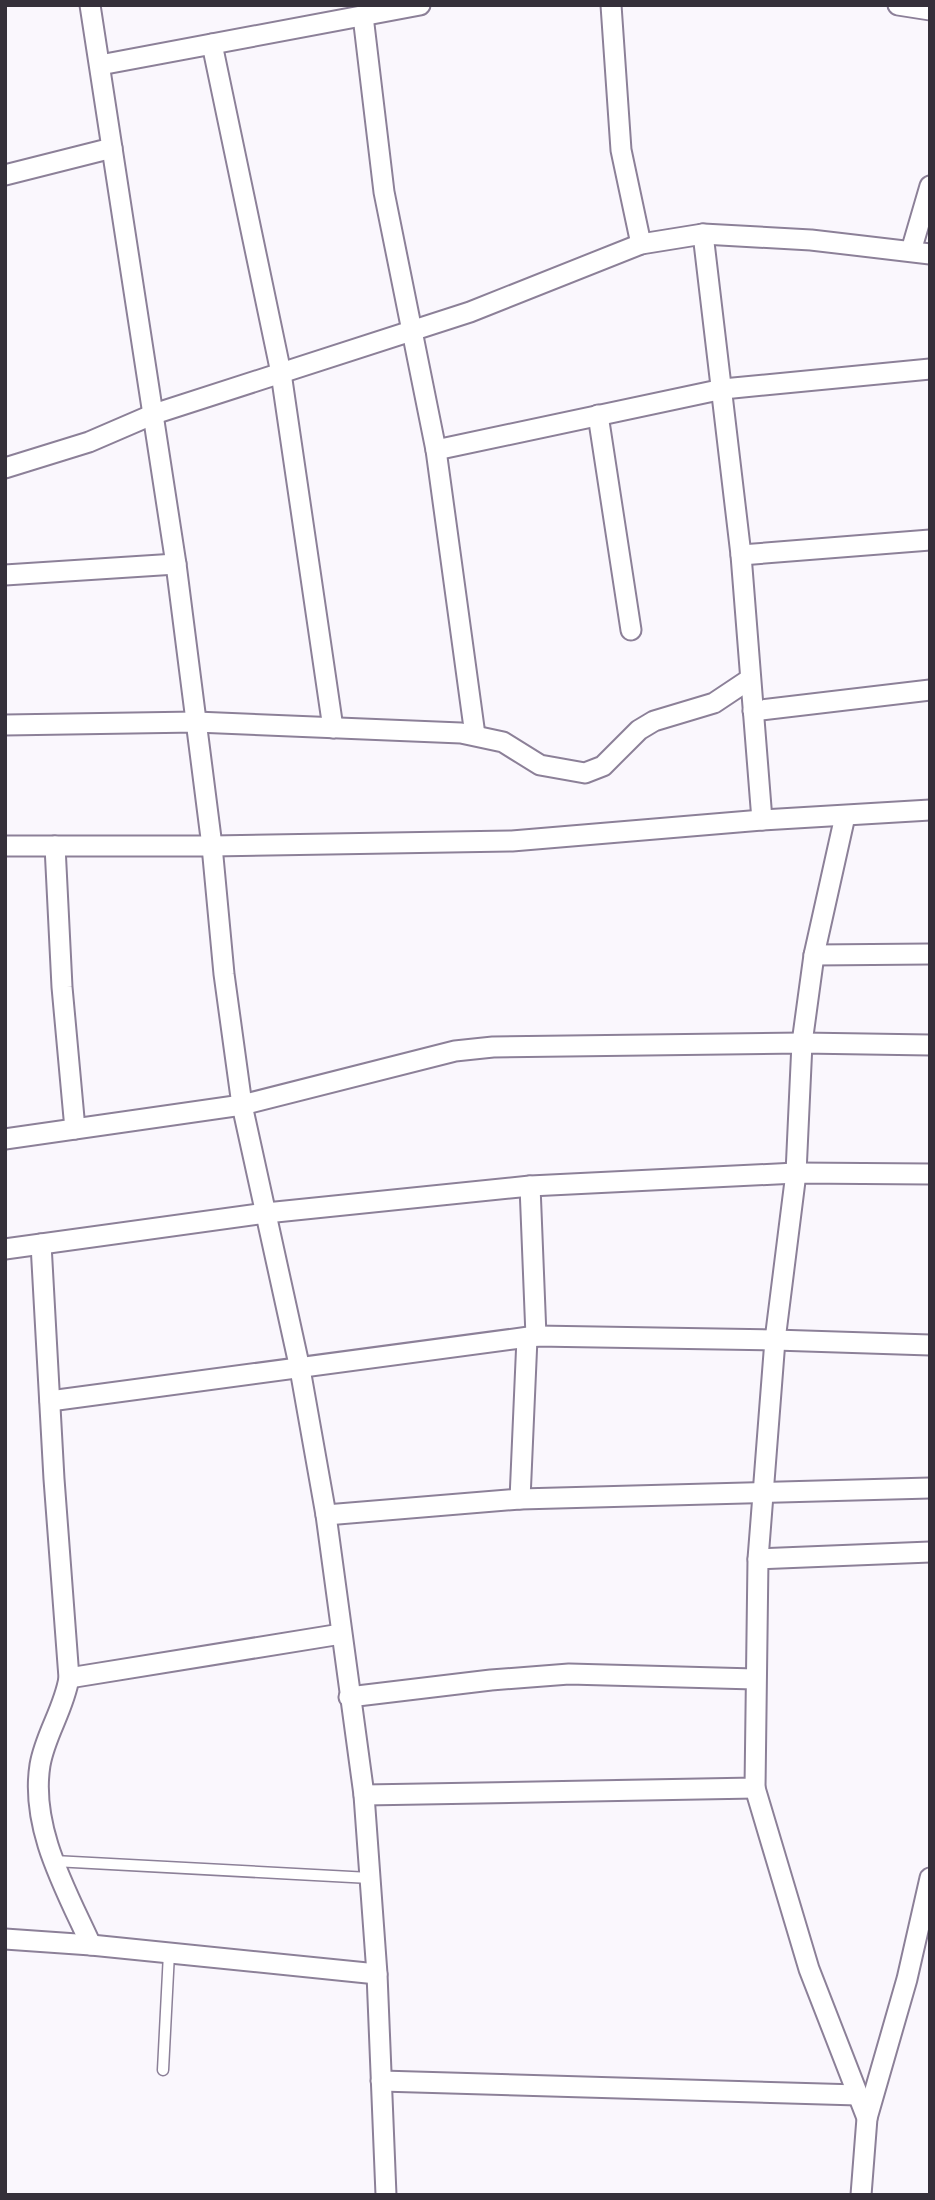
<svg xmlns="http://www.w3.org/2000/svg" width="935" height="2200" viewBox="0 0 935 2200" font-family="Helvetica,sans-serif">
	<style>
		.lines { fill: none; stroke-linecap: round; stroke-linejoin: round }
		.lane-casing { stroke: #8c8098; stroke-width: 13 }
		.street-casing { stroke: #8c8098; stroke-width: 23 }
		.lane { stroke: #fff; stroke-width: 10 }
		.street { stroke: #fff; stroke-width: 19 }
	</style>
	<rect width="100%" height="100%" fill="#faf7fd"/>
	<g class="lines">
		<g class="lane-casing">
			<g id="lane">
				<path d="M54,1861l316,17"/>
				<path d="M163,2070l6,-117"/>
			</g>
		</g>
		<g class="street-casing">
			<g id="street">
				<path d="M90,5l86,559 36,282 12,128 18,131 58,264 26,146 38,280 13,179 9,221"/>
				<path d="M611,5l10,145 20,94"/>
				<path d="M898,5l32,5"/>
				<path d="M363,16l21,176 52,258 39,285"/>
				<path d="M212,44l69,329 52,355"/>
				<path d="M100,65l320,-60"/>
				<path d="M5,175l107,-27"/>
				<path d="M703,234l38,321 21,265"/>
				<path d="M911,251l19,-65"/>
				<path d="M598,415l33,215"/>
				<path d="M436,450l287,-61 207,-20"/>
				<path d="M5,468l84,-26 65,-28 316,-102 171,-68 62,-10 108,6 119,14"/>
				<path d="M741,555l189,-15"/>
				<path d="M5,575l171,-11"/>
				<path d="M753,711l177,-21"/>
				<path d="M5,725l191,-3 265,11 42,9 37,23 45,8 18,-7 36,-36 15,-9 60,-18 36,-24"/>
				<path d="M5,846h207l300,-5 250,-21 168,-10"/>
				<path d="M55,846l7,141 13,142"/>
				<path d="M814,955l116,-1"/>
				<path d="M5,1139l237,-34 213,-54 38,-4 309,-4 128,2"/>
				<path d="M530,1186l6,150"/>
				<path d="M41,1244l13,235 15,199c-5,31 -24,57 -29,87 -10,63 26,125 51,180"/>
				<path d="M5,1249l261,-36 264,-27 266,-13 134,1"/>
				<path d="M50,1401l486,-65 239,4 155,5"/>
				<path d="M520,1499l7,-161"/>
				<path d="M326,1515l194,-16 410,-11"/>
				<path d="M758,1559l172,-7"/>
				<path d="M69,1678l272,-44"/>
				<path d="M349,1697l142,-17 78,-6 186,5"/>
				<path d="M755,1788l54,181 58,149 -6,77"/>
				<path d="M364,1795l391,-7 3,-229 17,-219 21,-167 6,-130 12,-88 31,-139"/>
				<path d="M5,1939l86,6 286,29"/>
				<path d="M381,2081l477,14"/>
				<path d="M867,2118l40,-139 23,-101"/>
			</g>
		</g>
		<use href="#lane" class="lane"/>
		<use href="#street" class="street"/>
	</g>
	<rect width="935" height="2200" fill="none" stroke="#35303a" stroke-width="14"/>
</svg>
